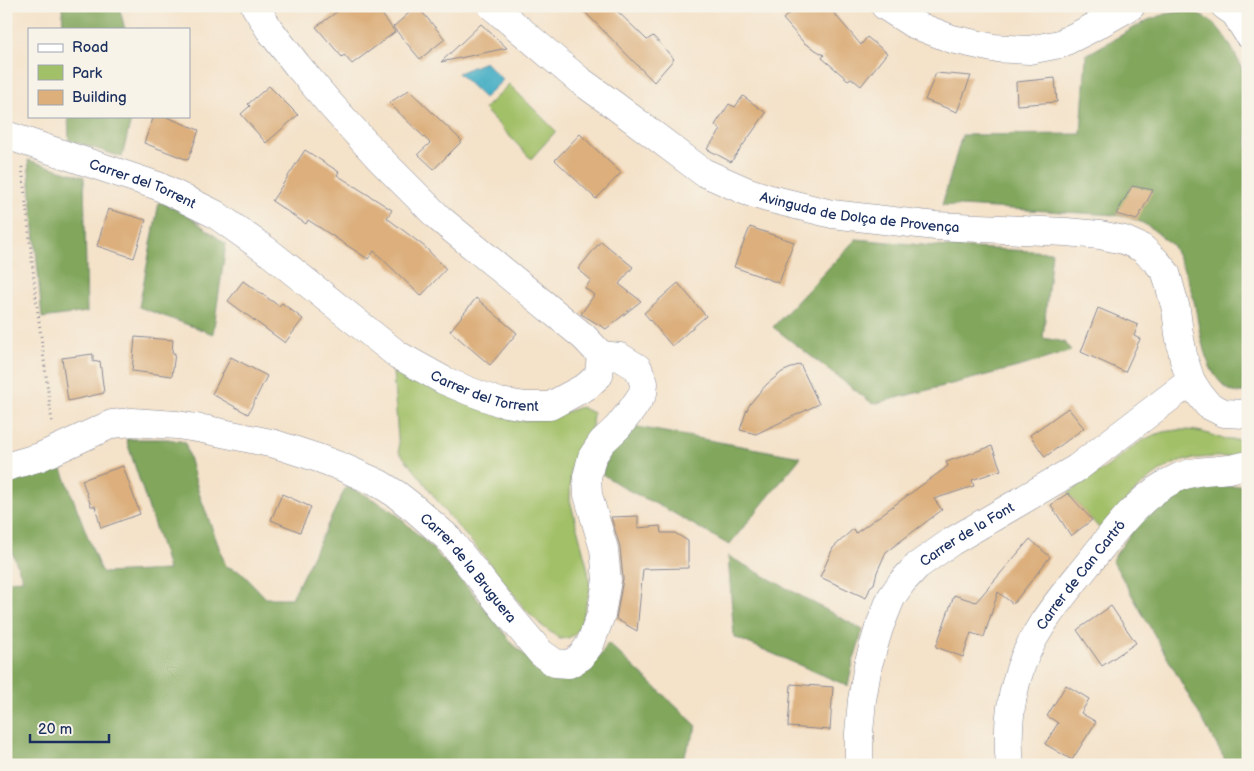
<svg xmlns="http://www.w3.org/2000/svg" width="1254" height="771" viewBox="0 0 1254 771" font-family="'Balsamiq Sans',sans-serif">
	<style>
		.green { fill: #a2c068; stroke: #5e7863 }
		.forest { fill: #81a65c; stroke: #4e6a5d }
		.water { fill: #46afc5; stroke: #306f92 }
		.building { fill: #dcaf7b }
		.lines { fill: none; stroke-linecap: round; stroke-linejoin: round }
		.minor-casing { stroke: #888894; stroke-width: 29 }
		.path { stroke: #888894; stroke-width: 3; stroke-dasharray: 1 4; stroke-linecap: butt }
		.minor { stroke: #fff; stroke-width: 28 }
		.labels { text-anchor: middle; stroke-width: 4; stroke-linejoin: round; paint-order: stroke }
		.street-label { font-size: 14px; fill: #1b2f5e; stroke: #f7f3e8 }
	</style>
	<rect width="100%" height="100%" fill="#f7f3e8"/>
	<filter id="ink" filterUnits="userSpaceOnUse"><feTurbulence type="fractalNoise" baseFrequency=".02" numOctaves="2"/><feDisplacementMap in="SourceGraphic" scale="10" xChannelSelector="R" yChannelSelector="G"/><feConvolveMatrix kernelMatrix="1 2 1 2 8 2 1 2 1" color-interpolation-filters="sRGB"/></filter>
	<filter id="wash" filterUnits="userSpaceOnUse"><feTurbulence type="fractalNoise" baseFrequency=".0096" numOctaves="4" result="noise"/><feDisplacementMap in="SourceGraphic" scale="20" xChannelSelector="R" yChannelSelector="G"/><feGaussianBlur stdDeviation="1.12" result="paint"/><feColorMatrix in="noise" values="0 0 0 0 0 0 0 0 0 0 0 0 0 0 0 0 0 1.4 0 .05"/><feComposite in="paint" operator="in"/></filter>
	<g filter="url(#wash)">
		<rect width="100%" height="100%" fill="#f4e2c9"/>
		<g class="green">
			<path d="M509,84l47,47 -25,28 -47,-50z"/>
			<path d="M393,372l78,33 45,16 29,-2 36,-12 12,6 -1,14 -13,22 -8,21 -1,30 18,70 2,19 -9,35 -3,6 -4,5 -6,3 -8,1 -19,-14 -17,-17 -41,-53 -36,-41 -27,-37 -21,-25z"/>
			<path d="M1178,430c8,0 16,0 24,2 19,5 24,12 46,5v19c-21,1 -46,0 -66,5 -32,9 -60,45 -82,68l-32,-36c13,-9 26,-17 39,-26 24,-18 39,-35 71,-37z"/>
		</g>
		<g class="forest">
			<path d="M62,6h57l6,23h-62z"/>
			<path d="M1187,11c9,2 17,6 25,11 15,12 29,43 36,61v307c-10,5 -16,3 -24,-4 -22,-20 -24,-57 -30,-85 -4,-16 -9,-31 -17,-46 -2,-3 -3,-8 -5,-10 -3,-3 -7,-5 -9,-7 -15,-14 -27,-20 -47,-23l-174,-10 20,-70 119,-1 5,-79 62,-35 18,-6z"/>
			<path d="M68,116h64l-10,41 -53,-17z"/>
			<path d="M28,160l56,17 3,135 -45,6z"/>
			<path d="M159,202l20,7 47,35 -13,90 -74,-27z"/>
			<path d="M856,239l77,7 119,6 -9,86 22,4 6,9 -49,15 -149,38 -100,-77z"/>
			<path d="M632,426l169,31 -72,88 -61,-35 -42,-21 -24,-15 7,-20z"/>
			<path d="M126,439h42l17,3 14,51 27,73 15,6 25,26h26l54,-111 16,6 31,18 39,37 40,44 40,51 20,19 36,15h7v-4c19,-9 23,-12 33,-30l89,83 -17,39h-674v-184l17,-1 -17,-43v-54c19,-3 37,-12 54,-19l40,105 4,4 64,-3 -4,-15z"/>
			<path d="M1248,484v281h-20l-116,-205 25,-36 41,-36 27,-3 14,1h15z"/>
			<path d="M728,556l135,74 -10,32 -5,24 -114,-49z"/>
		</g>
		<path class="water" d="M485,62l18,18 -19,18 -26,-25z"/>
		<g id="blocks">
			<g class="building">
				<path d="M345,6h31l19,26 -43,32 -8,-9 -2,2 -26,-30z"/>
				<path d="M417,6l28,33 -25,20 -27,-32z"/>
				<path d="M579,6h33l35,34 6,-4 21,23 -20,23z"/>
				<path d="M797,6h31l33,39 6,-8 20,16 -26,33 -10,-8 -3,2 -26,-22 2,-3 -20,-12 -21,-24z"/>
				<path d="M481,24l26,24 -66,14z"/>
				<path d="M936,73l35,3 -14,36 -32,-12z"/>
				<path d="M1055,78l2,24 -40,3 -1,-23z"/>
				<path d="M269,86l29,29 -32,28 -25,-29 9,-8 -2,-2z"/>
				<path d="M409,90l53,51 -28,28 -16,-15 12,-11 -41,-40z"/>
				<path d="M743,96l23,17 -35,49 -24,-13 14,-19 -6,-5 14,-21 6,3z"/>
				<path d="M154,116h10l35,14 -11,30 -44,-17z"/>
				<path d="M580,134l41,39 -25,26 -41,-39z"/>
				<path d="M305,150l34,22 -2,3 55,35 -5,8 38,29 21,22 -25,27 -47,-45 -6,8 -60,-39 -2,4 -34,-23z"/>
				<path d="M1132,186l21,4 -16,30 -21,-6z"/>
				<path d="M108,209l38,11 -12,38 -37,-12z"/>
				<path d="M750,227l44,15 -15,41 -45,-16z"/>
				<path d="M601,241l32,26 -14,17 22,17 -35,28 -25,-15 13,-19 -9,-7 6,-8 -13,-11z"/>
				<path d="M243,281l36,25 3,-3 21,16 -18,24 -57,-42z"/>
				<path d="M678,283l28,33 -34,30 -28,-33z"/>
				<path d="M476,298l41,35 -27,32 -40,-34z"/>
				<path d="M1098,308l40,17 -4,11 6,3 -15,33 -44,-20z"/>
				<path d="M135,337l38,3 -1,13h3l-3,23 -40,-5z"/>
				<path d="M93,354v8l7,-1 4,32 -36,8 -6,-43z"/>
				<path d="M231,357l36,19 -19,38 -36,-20z"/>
				<path d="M800,364l19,40 -63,30 -16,-4 6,-18 4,-8 8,-10 9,-10 15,-12z"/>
				<path d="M1068,408l16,20 -39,29 -15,-22z"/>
				<path d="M992,446l9,24 -29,10 2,6 -40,13 8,11 -56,42 -9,20 -3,12 -3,2 -5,12 -46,-21 13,-29 20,-19 3,4 92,-67 -2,-4z"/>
				<path d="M123,466l17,48 -39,14 -6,-22h-4l-9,-26z"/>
				<path d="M1068,493l24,27 -21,16 -20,-31z"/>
				<path d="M282,494l29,13 -11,25 -29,-12z"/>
				<path d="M638,516v12l22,-2 1,7h14l13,8v27l-45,1 -6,62 -21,-12 7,-40 -3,-32 -9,-30z"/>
				<path d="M1030,539l20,18 -37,47 -15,-12 -14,45 -13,-4 -8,24 -27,-10 18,-52 22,7z"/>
				<path d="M1111,606l25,37 -34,23 -25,-36z"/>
				<path d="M791,684l42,3 -3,43 -42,-3z"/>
				<path d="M1066,685l23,14 -8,14 15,9 -24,38 -27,-16 13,-21 -11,-7z"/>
			</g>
		</g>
	</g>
	<g filter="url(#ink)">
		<use href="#blocks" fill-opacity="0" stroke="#888894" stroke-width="1"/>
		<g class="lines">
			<g class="minor-casing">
				<g id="minor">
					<path id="s1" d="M492,6l86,73 36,26 89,67 43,19 21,7 65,16 104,12 130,6 34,3 24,5 18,8 15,14 9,11 10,36 3,25 5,26 7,21 9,14 8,10 16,8 21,1 3,-2"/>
					<path d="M885,6l28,18 39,15 41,9 36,2 31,-6 28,-14 43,-24"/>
					<path d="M1225,6l10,7 13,21"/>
					<path id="s2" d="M6,135l152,51 57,28 55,39 128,102 45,25 26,11 30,11 27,4h24l37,-20 12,-11 2,-20 -17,-18 -144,-118 -59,-59 -51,-56 -33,-39 -28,-36 -14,-23"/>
					<path id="s3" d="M6,467l34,-10 72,-33 20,-2 45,3 26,4 72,15 43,14 24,9 38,17 16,10 19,15 33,29 61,77 32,38 14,10 14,1 12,-7 9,-13 11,-29 6,-35 -3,-31 -16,-54 -1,-18 5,-20 10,-15 16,-15 15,-19 10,-15 1,-10 -6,-15 -18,-11 -19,-2"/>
					<path id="s4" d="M859,765v-32l3,-33 6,-35 11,-37 12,-30 11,-16 15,-16 34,-24 126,-74 114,-87"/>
					<path id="s5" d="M1010,765c-3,-29 -1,-58 7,-86 12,-45 43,-80 71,-115 26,-32 51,-69 89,-86 17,-8 35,-7 52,-9 7,-1 13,-3 19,-4"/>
				</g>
			</g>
			<path class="path" d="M22,167l14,131 16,124"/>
			<use href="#minor" class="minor"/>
		</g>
	</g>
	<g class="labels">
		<g class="street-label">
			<text dy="5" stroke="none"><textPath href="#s2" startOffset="145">Carrer del Torrent</textPath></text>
			<text dy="5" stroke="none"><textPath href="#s1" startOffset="432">Avinguda de Dolça de Provença</textPath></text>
			<text dy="5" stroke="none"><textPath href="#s2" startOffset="550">Carrer del Torrent</textPath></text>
			<text dy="5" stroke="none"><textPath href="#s4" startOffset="272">Carrer de la Font</textPath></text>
			<text dy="5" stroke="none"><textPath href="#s3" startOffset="515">Carrer de la Bruguera</textPath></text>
			<text dy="5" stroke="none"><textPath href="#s5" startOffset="210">Carrer de Can Cartró</textPath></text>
		</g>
	</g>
	<rect width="1254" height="771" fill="none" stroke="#f7f3e8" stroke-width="25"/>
	<rect x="28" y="28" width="162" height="90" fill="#f7f3e8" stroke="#9fa5b1"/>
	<rect x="38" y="44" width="25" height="8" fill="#ffffff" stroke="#9fa5b1"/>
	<text x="72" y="52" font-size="15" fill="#1b2f5e">Road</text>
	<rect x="38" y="65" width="25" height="15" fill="#a2c068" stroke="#9fa5b1"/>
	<text x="72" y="78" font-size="15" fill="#1b2f5e">Park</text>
	<rect x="38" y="90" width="25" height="15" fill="#dcaf7b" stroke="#9fa5b1"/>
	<text x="72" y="102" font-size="15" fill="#1b2f5e">Building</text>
	<path d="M30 734v8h79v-8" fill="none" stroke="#1b2f5e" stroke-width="2.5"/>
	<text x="38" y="734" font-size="15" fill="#1b2f5e" stroke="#f7f3e8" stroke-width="4" paint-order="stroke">20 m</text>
</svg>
